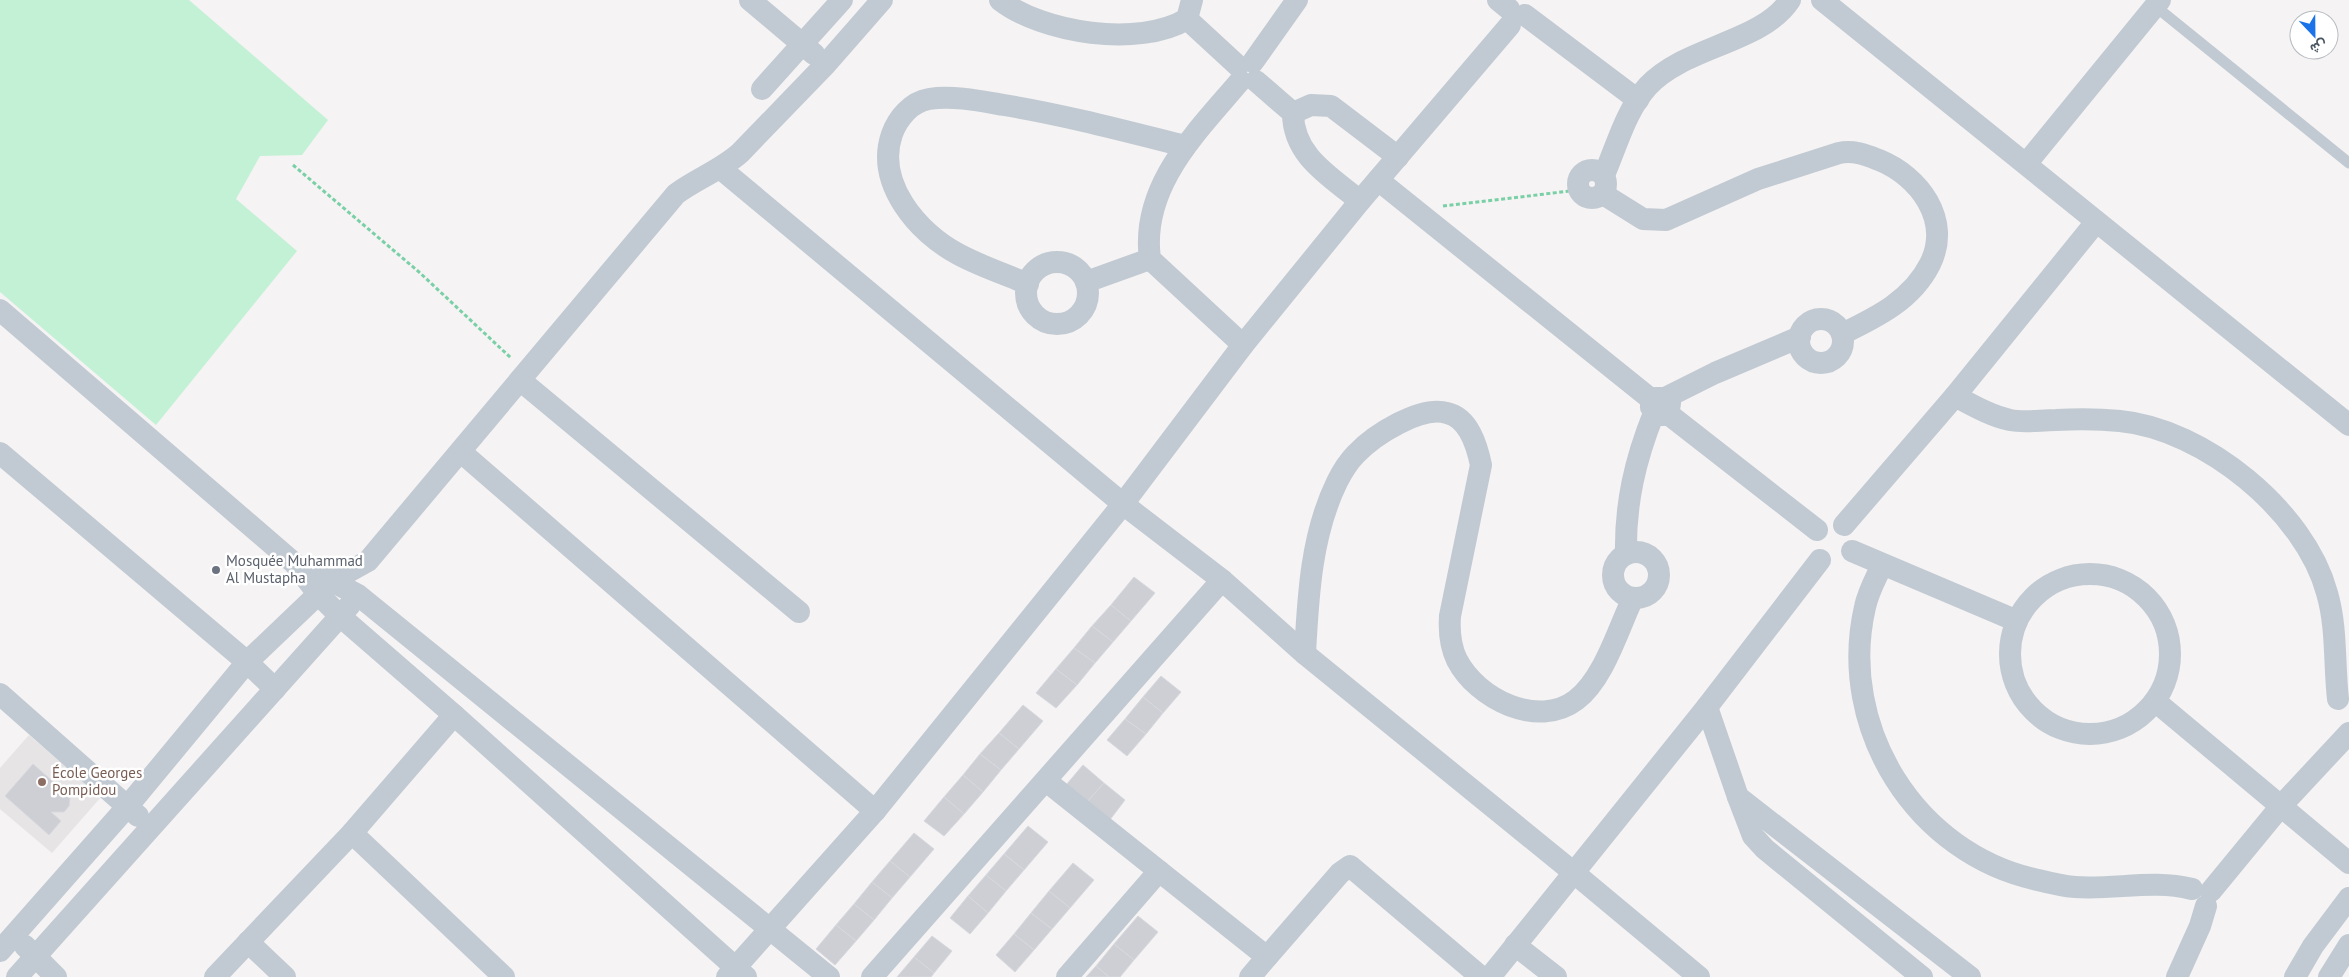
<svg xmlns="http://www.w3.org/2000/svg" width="2349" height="977" viewBox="0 0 2349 977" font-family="'PT Sans',Vazirmatn,sans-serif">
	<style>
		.education { fill: #e6e4e5 }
		.green { fill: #c3f1d5 }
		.building { fill: #cdcfd5; stroke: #d7d9de }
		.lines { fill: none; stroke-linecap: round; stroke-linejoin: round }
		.path { stroke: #7ad0a6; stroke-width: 3; stroke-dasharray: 4 2.5; stroke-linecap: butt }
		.service { stroke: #c1cad2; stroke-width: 11 }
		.minor { stroke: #c1cad2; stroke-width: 22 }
		.worship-dot { fill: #6b7280; stroke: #fff; stroke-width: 2 }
		.education-dot { fill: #8d6e63; stroke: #fff; stroke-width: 2 }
		.labels { text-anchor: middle; stroke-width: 5; stroke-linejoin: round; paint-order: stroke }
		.worship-label { font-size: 15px; fill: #5b616d; stroke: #fff; text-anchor: start }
		.education-label { font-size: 15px; fill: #785e54; stroke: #fff; text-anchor: start }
	</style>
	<rect width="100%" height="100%" fill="#f5f3f3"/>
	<path class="education" d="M29,735l72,62 -49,56 -52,-44v-41z"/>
	<path class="green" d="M0,0h189l139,120 -26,35 -42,1 -24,43 61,52 -141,174 -156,-133z"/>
	<g class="building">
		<path d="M1134,577l21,16 -24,28 -20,-16z"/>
		<path d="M1111,605l20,16 -18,21 -21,-16z"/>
		<path d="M1092,626l21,16 -18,21 -21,-15z"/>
		<path d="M1074,648l21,15 -18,22 -21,-16z"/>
		<path d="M1056,669l21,16 -21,23 -20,-15z"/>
		<path d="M1161,676l20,16 -18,21 -20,-16z"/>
		<path d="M1143,697l20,16 -17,21 -21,-15z"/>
		<path d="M1023,705l20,16 -24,28 -20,-16z"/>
		<path d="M1125,719l21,15 -19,22 -20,-16z"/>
		<path d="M999,733l20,16 -18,21 -21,-16z"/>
		<path d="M980,754l21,16 -18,22 -20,-17z"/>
		<path d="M33,764l25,22 -2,2 10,3 4,7 -1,8 -5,6h-13l10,9 -12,14 -44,-39z"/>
		<path d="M1083,765l21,18 -17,19 -21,-17z"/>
		<path d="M963,775l20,17 -19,22 -20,-17z"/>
		<path d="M1104,783l21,17 -16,21 -22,-19z"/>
		<path d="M944,797l20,17 -20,22 -20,-15z"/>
		<path d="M1028,826l20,16 -24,28 -20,-16z"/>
		<path d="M914,833l20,16 -24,28 -20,-16z"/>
		<path d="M1004,854l20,16 -18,21 -20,-16z"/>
		<path d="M890,861l20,16 -18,21 -20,-16z"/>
		<path d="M1073,863l21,17 -24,28 -21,-17z"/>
		<path d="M986,875l20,16 -18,22 -20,-17z"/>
		<path d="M872,882l20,16 -18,22 -20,-16z"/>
		<path d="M1049,891l21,17 -18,21 -21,-16z"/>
		<path d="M968,896l20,17 -18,21 -20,-16z"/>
		<path d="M854,904l20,16 -18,21 -20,-16z"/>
		<path d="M1031,913l21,16 -18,21 -20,-16z"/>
		<path d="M1138,916l20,16 -24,28 -20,-16z"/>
		<path d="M836,925l20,16 -21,24 -19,-16z"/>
		<path d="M1014,934l20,16 -19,22 -19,-17z"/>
		<path d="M932,936l20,15 -18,22 -20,-16z"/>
		<path d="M1114,944l20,16 -14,17h-11l-13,-11z"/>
		<path d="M914,957l20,16 -3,4h-34z"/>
		<path d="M1096,966l13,11h-23z"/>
	</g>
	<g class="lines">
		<g class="path">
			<path d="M293,165l126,107 92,86"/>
			<path d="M1443,206l136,-16"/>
		</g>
		<path class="service" d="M2155,6l194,157"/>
		<g class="minor">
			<path d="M750,0l64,54"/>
			<path d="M1000,0c42,33 139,48 187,19l5,-19"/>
			<path d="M1498,0l11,9"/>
			<path d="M1822,0l527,425"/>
			<path d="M1525,15l113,85"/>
			<path d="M1187,19l51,47"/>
			<path d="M1253,62l44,-62"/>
			<path d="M1240,81c-43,51 -100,105 -90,178l93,86"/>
			<path d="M1256,81l37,32c0,43 37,63 67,88"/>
			<path d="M762,89l80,-89"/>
			<path d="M1293,113l18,-8 20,1 67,51"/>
			<path d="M2026,164l134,-164"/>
			<path d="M720,168l403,336 99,76 83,74 268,218 126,105"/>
			<circle cx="1592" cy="184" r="14"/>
			<path d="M1604,175c13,-30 22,-65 44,-89 37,-40 114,-43 142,-86"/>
			<path d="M1378,180l274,220"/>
			<path d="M1603,194l40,25 23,1 92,-41 81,-26c15,-3 27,2 40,7 40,16 73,60 51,104 -18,36 -53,53 -88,70"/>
			<circle cx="1057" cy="293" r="31"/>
			<path d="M1086,282l64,-23"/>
			<path d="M1028,284c-23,-10 -48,-18 -70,-30 -40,-21 -83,-71 -66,-120 6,-16 19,-32 37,-35 23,-4 52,2 75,6 61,10 121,26 181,41"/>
			<path d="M0,310l294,253 25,32 22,22 113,98 292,262"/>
			<circle cx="1821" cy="341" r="22"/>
			<path d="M520,380l279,232"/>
			<path d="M1955,396c17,9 36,20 55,24 15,3 30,0 46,0 21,-1 43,-1 64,1 84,8 185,90 207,172 10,34 7,71 11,106"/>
			<path d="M1665,398l5,5 -1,7 -5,5h-7l-6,-8 4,-9h10l50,-25 85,-36"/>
			<path d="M1667,413l150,117"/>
			<path d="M461,452l414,359"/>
			<path d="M0,453l247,209 28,27"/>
			<path d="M1844,525l111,-129 141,-174"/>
			<path d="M1852,551l165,70"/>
			<circle cx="1636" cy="575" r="23"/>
			<path d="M1626,554c-1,-50 9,-94 28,-141"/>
			<path d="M1882,565c-6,13 -14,27 -17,42 -28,121 51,247 173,273 12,3 25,6 37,7 40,3 78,-8 117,2"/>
			<circle cx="2090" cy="654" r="80"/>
			<path d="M322,576l36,19 471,382"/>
			<path d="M1305,654c3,-57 6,-119 32,-172 5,-10 11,-20 19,-28 18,-19 65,-49 91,-41 22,5 30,33 34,52l-31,151c-1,15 0,30 7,44 20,39 81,69 119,40 28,-21 42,-71 57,-102"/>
			<path d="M0,694l138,122"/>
			<path d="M2155,701l194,162"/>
			<path d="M1707,707l31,90 232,180"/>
			<path d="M1046,781l221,176 -17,20"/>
			<path d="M1738,797l15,39 12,13 157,128"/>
			<path d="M352,833l152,144"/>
			<path d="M2211,891l70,-85 68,-73"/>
			<path d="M248,942l37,35"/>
			<path d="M1515,945l41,32"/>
			<path d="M25,946l31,31"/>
			<path d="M0,951l127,-144 120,-145 85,-81 36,-20 308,-367c20,-15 45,-24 64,-41l86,-89 56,-64"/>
			<path d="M1267,957l73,-84 10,-7 131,111"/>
			<path d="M17,977l333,-372"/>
			<path d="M215,977l137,-144 102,-118"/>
			<path d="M727,977l148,-166 248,-307 120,-159 117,-144 150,-176"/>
			<path d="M872,977l350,-397"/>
			<path d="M1067,977l92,-106"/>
			<path d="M1490,977l217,-270 113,-147"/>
			<path d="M2177,977l23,-51 6,-20"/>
			<path d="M2295,977l18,-31 36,-48"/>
			<path d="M2329,977l20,-32"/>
		</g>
	</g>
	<circle class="worship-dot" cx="216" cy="570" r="5"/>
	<circle class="education-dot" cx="42" cy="782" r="5"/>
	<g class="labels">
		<g class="worship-label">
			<text x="226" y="566">Mosquée Muhammad<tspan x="226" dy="17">Al Mustapha</tspan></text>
		</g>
		<g class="education-label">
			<text x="52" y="778">École Georges<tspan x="52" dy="17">Pompidou</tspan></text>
		</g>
	</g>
	<g transform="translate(2314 35) rotate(158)"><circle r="24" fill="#ffffff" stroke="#b7bbc0"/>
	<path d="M0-4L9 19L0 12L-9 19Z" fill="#1a73e8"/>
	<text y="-8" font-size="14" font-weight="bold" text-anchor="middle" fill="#4a5661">ش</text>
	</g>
</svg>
